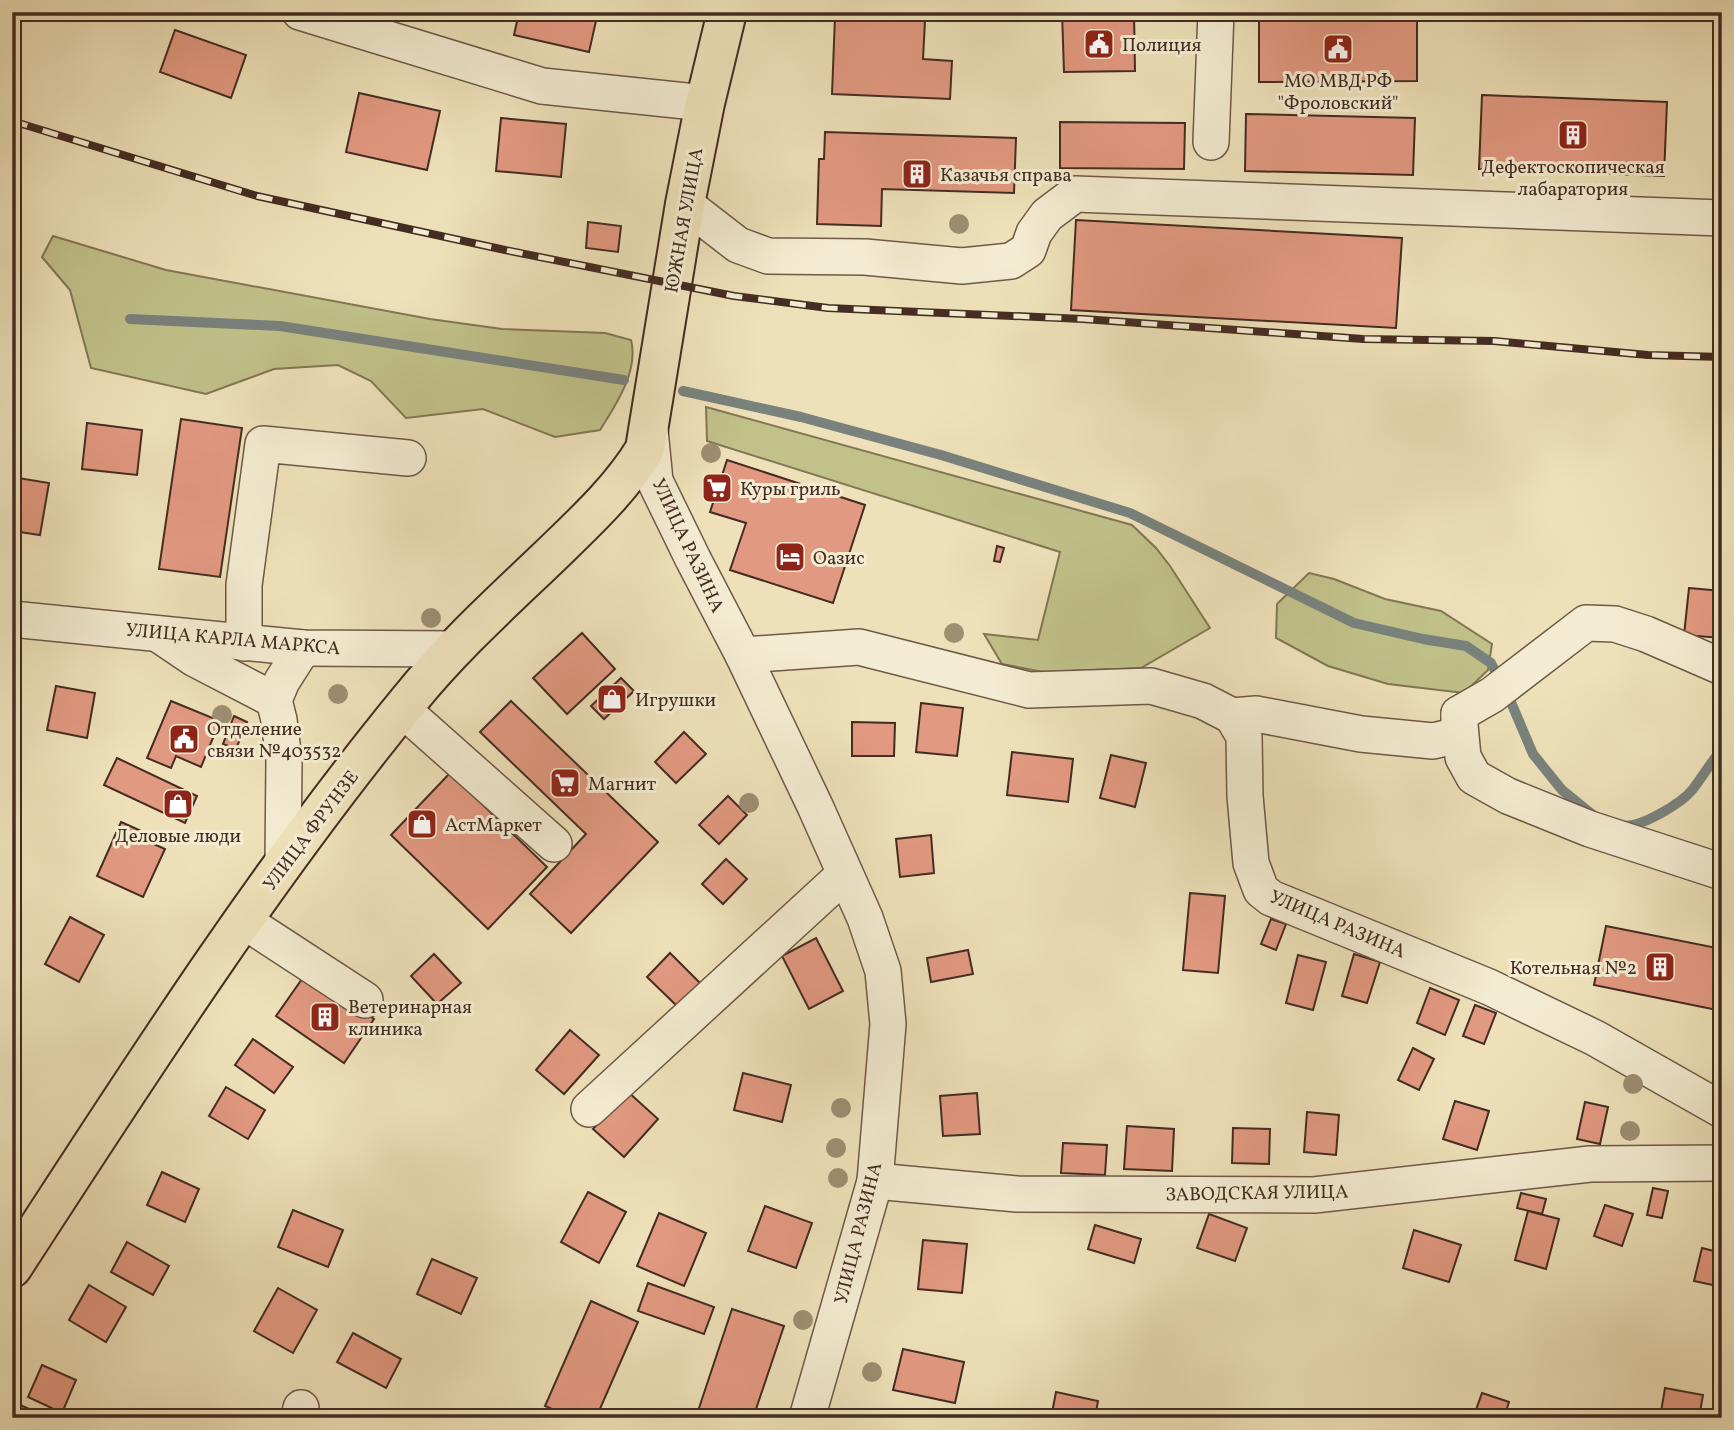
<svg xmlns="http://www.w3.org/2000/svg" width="1734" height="1430" viewBox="0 0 1734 1430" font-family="Vollkorn,serif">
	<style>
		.green { fill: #c1c18a; stroke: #827656; stroke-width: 2 }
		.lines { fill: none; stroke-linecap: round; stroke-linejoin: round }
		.stream { stroke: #79827d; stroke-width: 10 }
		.building { fill: #e29981; stroke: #442c22; stroke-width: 2 }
		.minor-casing { stroke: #6e5948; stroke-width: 38 }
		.major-casing { stroke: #442c22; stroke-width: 42 }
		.minor { stroke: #f4ecd2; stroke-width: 35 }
		.major { stroke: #eee1b9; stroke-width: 38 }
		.rail-casing { stroke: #442c22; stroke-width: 8 }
		.rail { stroke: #f4ecd2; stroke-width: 5; stroke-dasharray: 16; stroke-linecap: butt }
		.tree { fill: #9e8e72 }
		.labels { text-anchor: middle; stroke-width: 6; stroke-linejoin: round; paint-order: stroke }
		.poi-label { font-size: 19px; fill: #442c22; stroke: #f4ecd2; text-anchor: start }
		.street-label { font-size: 19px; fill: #442c22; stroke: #f4ecd2 }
	</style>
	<rect width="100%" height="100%" fill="#eee1b9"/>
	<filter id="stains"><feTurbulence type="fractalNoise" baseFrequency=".00286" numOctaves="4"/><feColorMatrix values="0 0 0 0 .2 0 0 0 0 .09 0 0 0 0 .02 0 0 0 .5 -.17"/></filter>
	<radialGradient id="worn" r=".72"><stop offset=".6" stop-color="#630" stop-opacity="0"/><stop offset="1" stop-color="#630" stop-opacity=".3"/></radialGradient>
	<g class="green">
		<path d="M53,236l113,34 264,49 72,10 103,4 26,7c8,30 -15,65 -31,90l-45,7 -72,-28 -77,9 -35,-37 -33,-16 -64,4 -68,25 -115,-26 -21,-78 -28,-33z"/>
		<path d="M706,407l426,118 24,23 14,18 40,62 -69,40 -98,4 -41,-8 -18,-30 54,6 22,-88 -353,-111z"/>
		<path d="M1309,573l25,6 51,20 56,12 51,33 -4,26 -24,23 -76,-9 -60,-18 -52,-28 1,-34z"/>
	</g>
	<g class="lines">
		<g class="stream">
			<path d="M130,319l150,7 344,54"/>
			<path d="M683,391l118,26 140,38 189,58 224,110 69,16 43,7 25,17 9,17"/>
			<path d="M1507,693l26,61 29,36 32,26"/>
			<path d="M1621,825c17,5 61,-22 72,-36 10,-13 18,-27 29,-40"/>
		</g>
	</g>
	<g class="building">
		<path d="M403,12h22l-1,5z"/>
		<path d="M519,12h79l-9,40 -75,-17z"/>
		<path d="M1062,12h72l1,59 -71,1z"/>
		<path d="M1259,12h158v69l-158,1z"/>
		<path d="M835,17l90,4 -2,38 29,2 -2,38 -118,-5z"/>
		<path d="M175,30l71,25 -15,43 -71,-26z"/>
		<path d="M359,93l81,18 -13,59 -81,-18z"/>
		<path d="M1482,95l185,7 -3,74 -185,-7z"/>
		<path d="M1246,114l169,4 -2,57 -168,-4z"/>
		<path d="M501,118l65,6 -5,53 -65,-6z"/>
		<path d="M1060,122l125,1 -1,46 -124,-1z"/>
		<path d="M825,132l191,6 -2,55 -132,-4 -1,37 -64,-2 2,-65h5z"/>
		<path d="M1076,220l326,18 -6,90 -325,-18z"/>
		<path d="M588,222l33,4 -3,26 -32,-4z"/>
		<path d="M181,419l61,9 -22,149 -61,-8z"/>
		<path d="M87,423l55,7 -5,45 -55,-6z"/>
		<path d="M727,460l138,45 -32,98 -103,-33 16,-47 -36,-11z"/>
		<path d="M714,475l13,4 -7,23 -14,-4z"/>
		<path d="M12,477l37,6 -9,52 -28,-4z"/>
		<path d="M997,546l7,2 -4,14 -6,-1z"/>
		<path d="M1689,588l33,3v47l-38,-3z"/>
		<path d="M582,633l33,36 -48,45 -34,-36z"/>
		<path d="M621,678l13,13 -30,28 -13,-13z"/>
		<path d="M56,686l39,7 -8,45 -40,-8z"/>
		<path d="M171,701l49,20 -19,46 -25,-11 -5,12 -24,-10z"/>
		<path d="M511,701l147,141 -87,91 -41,-39 56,-60 -106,-102z"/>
		<path d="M921,703l42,5 -6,48 -41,-4z"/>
		<path d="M234,716l13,6 -11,27 -13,-5z"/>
		<path d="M852,722l43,1 -1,33h-42z"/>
		<path d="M684,732l22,22 -30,29 -21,-21z"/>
		<path d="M1012,752l61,7 -5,43 -61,-7z"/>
		<path d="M1111,755l35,8 -11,44 -35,-9z"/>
		<path d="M117,758l80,38 -12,27 -81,-38z"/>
		<path d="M450,773l97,94 -59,62 -97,-94z"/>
		<path d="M728,796l19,19 -28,29 -20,-19z"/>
		<path d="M121,822l27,12 -3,6 20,9 -22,48 -46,-21z"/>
		<path d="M931,835l3,38 -34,4 -4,-38z"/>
		<path d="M726,859l21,20 -24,25 -21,-20z"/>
		<path d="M1190,893l35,3 -7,77 -35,-3z"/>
		<path d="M70,917l34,18 -25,47 -34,-18z"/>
		<path d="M1271,919l15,5 -10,26 -15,-6z"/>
		<path d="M1606,926l116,23v62l-128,-26z"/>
		<path d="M816,938l27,53 -34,18 -27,-53z"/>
		<path d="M968,950l5,24 -42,8 -4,-24z"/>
		<path d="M670,953l30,30 -23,23 -30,-29z"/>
		<path d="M434,954l27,29 -24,21 -26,-28z"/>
		<path d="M1354,954l26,8 -13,41 -25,-7z"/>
		<path d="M1298,955l28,7 -13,48 -27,-7z"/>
		<path d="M307,972l67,47 -30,44 -68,-47z"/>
		<path d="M1430,988l29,12 -14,35 -28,-12z"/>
		<path d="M1475,1005l21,8 -12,31 -21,-8z"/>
		<path d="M570,1030l29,25 -35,39 -28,-24z"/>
		<path d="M253,1039l40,28 -19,26 -39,-28z"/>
		<path d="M1413,1048l21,11 -15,31 -21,-10z"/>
		<path d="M12,1055l7,4 -7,12z"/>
		<path d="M743,1073l48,12 -9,37 -48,-12z"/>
		<path d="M226,1087l39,23 -17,29 -39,-23z"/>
		<path d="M627,1091l31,28 -34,38 -31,-28z"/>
		<path d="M977,1093l3,41 -37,2 -3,-40z"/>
		<path d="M1455,1101l34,10 -12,39 -34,-11z"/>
		<path d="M1585,1102l23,5 -8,37 -23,-5z"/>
		<path d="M1307,1112l32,3 -3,40 -32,-3z"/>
		<path d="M1127,1126l47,3 -2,42 -48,-2z"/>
		<path d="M1233,1128l37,1 -1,35 -37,-1z"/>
		<path d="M1063,1143l44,2 -2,30 -44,-2z"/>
		<path d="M162,1172l37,17 -14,33 -38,-17z"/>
		<path d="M1653,1188l15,3 -6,27 -15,-3z"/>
		<path d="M588,1192l38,20 -27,51 -38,-21z"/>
		<path d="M1521,1193l25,6 -4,15 -25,-6z"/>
		<path d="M1605,1205l28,9 -11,32 -28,-10z"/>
		<path d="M765,1206l47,17 -16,45 -48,-17z"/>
		<path d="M293,1210l50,20 -15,37 -50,-20z"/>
		<path d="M1528,1211l31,8 -13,50 -31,-9z"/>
		<path d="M659,1213l47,20 -22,53 -47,-20z"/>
		<path d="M1209,1214l38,14 -12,33 -38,-13z"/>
		<path d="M1095,1225l46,14 -7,24 -46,-14z"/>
		<path d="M1414,1230l47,15 -12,37 -46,-14z"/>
		<path d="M923,1240l44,4 -5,49 -44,-4z"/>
		<path d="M127,1242l42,24 -16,29 -42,-23z"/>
		<path d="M1702,1248l20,5v34l-28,-6z"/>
		<path d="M432,1259l45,19 -16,36 -44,-20z"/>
		<path d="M648,1283l66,24 -10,27 -66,-23z"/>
		<path d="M89,1285l37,22 -20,35 -37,-22z"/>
		<path d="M278,1288l39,22 -24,43 -39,-22z"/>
		<path d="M591,1301l47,21 -42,96h-24l-27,-12z"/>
		<path d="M732,1309l52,17 -31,92h-54l-3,-1z"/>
		<path d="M353,1333l48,26 -15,29 -49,-26z"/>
		<path d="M903,1349l61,13 -9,41 -62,-13z"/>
		<path d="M42,1365l34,15 -14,33 -34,-16z"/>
		<path d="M1665,1388l38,7 -4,23h-39z"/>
		<path d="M1056,1392l42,9 -3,17h-44z"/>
		<path d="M1482,1393l27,9 -5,16h-31z"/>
		<path d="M20,1405l30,13h-35z"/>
		<path d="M1139,1410l32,5 -1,3h-33z"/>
	</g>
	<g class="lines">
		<g class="minor-casing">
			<g id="minor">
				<path d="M300,12l242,74 163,17"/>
				<path d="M1211,142l5,-130"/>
				<path d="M685,204l53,41 30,11 97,1 97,9 49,-5 17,-11 6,-17 13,-18 28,-21 647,24"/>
				<path d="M650,430l5,51 38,78 50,96 72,151 50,112 18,53 5,53 -13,157 -68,237"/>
				<path d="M12,619l291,29 151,1"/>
				<path d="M161,636l34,23 79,41"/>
				<path d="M244,643v-58l19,-141 145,14"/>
				<path d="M743,655l116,-8 170,43 122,-4 52,15 29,15 12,20 1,60 6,67 10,27 10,8 218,89 106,51 127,72"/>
				<path d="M402,709l152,135"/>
				<path d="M1459,714l4,43 11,20 34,19 82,33 132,43"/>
				<path d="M1232,716l24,-2 105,20 72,7 26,-6v-21l33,-19 94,-72 29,1 31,10 76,33"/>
				<path d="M283,864l1,-104 -5,-40 -5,-20 8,-19 21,-33"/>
				<path d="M244,921l121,79"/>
				<path d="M589,1109l256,-235"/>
				<path d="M875,1181l142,13 297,1 276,-31 132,-1"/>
				<path d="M299,1418l2,-10"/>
			</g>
		</g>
		<g class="major-casing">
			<path id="major" d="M12,1268c126,-194 251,-390 398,-569 42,-52 92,-97 140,-143 34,-33 71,-67 95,-107l40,-245 20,-101 22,-91"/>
		</g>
		<use href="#minor" class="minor"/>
		<use href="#major" class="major"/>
		<g class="rail-casing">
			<path id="rail" d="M12,121l245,75 248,54 229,46 94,12 255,11 280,20 131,2 154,14 74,2"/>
		</g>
		<use href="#rail" class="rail"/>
	</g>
	<g class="tree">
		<circle cx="959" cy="224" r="10"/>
		<circle cx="711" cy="453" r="10"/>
		<circle cx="431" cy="618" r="10"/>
		<circle cx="954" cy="633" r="10"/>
		<circle cx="338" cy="694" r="10"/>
		<circle cx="222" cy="715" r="10"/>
		<circle cx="749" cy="803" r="10"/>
		<circle cx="1633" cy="1084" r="10"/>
		<circle cx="841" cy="1108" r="10"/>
		<circle cx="1630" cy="1131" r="10"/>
		<circle cx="836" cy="1148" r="10"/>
		<circle cx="838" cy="1178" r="10"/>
		<circle cx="803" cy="1320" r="10"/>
		<circle cx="872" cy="1372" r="10"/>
	</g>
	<defs>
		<g id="civic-square" transform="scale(1.575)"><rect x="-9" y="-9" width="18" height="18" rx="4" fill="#8f2418" stroke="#f4ecd2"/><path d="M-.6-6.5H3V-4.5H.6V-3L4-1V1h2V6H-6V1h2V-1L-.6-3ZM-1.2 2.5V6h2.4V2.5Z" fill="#fff"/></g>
		<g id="building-square" transform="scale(1.575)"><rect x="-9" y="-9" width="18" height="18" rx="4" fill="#8f2418" stroke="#f4ecd2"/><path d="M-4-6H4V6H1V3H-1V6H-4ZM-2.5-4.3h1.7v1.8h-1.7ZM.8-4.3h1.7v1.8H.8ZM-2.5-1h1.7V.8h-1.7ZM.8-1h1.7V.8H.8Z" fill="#fff"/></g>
		<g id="supermarket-square" transform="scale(1.575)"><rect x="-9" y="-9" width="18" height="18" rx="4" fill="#8f2418" stroke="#f4ecd2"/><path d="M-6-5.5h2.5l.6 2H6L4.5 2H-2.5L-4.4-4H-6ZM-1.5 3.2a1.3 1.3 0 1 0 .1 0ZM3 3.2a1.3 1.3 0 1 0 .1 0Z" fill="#fff"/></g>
		<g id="hotel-square" transform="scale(1.575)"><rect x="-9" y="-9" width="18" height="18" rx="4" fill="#8f2418" stroke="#f4ecd2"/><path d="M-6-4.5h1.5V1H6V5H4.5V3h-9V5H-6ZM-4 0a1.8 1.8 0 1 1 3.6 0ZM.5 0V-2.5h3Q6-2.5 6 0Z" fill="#fff"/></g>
		<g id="shop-square" transform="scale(1.575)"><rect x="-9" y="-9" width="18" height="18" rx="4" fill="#8f2418" stroke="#f4ecd2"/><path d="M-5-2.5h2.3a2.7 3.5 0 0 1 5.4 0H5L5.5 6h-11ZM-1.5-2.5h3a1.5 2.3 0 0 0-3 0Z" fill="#fff"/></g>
	</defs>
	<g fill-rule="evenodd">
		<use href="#civic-square" x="1099" y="44"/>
		<use href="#civic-square" x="1338" y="49"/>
		<use href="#building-square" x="1573" y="135"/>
		<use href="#building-square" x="917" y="174"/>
		<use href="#supermarket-square" x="717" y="488"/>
		<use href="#hotel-square" x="790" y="557"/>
		<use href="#shop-square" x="612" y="699"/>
		<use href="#civic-square" x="184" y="739"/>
		<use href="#supermarket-square" x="565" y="783"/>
		<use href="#shop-square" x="178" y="804"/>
		<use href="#shop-square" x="422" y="824"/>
		<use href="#building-square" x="1660" y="967"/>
		<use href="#building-square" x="325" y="1017"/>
	</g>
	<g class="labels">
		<g class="poi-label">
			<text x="1122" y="51">Полиция</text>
			<text x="1338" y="87" text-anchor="middle">МО МВД РФ<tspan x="1338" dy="22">"Фроловский"</tspan></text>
			<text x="1573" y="173" text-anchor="middle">Дефектоскопическая<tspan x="1573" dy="22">лабаратория</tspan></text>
			<text x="940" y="181">Казачья справа</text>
			<text x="740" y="495">Куры гриль</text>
			<text x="813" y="564">Оазис</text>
			<text x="635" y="706">Игрушки</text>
			<text x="207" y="735">Отделение<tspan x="207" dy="22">связи №403532</tspan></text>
			<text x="588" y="790">Магнит</text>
			<text x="445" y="831">АстМаркет</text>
			<text x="178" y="842" text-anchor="middle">Деловые люди</text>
			<text x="1637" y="974" text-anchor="end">Котельная №2</text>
			<text x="348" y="1013">Ветеринарная<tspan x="348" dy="22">клиника</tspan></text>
		</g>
		<g class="street-label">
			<text transform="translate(683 220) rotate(-80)" y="7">ЮЖНАЯ УЛИЦА</text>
			<text transform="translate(689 545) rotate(65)" y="7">УЛИЦА РАЗИНА</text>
			<text transform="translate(233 638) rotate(5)" y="7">УЛИЦА КАРЛА МАРКСА</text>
			<text transform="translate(310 830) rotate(-53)" y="7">УЛИЦА ФРУНЗЕ</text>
			<text transform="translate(1338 923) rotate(23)" y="7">УЛИЦА РАЗИНА</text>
			<text transform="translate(1257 1192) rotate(-1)" y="7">ЗАВОДСКАЯ УЛИЦА</text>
			<text transform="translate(857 1233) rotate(-76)" y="7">УЛИЦА РАЗИНА</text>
		</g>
	</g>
	<rect width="1734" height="1430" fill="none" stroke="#eee1b9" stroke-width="42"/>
	<rect x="14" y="14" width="1706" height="1402" fill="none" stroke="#442c22" stroke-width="3.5"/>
	<rect x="21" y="21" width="1692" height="1388" fill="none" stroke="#442c22" stroke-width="2"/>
	<rect width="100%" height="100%" filter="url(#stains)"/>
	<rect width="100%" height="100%" fill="url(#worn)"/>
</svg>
